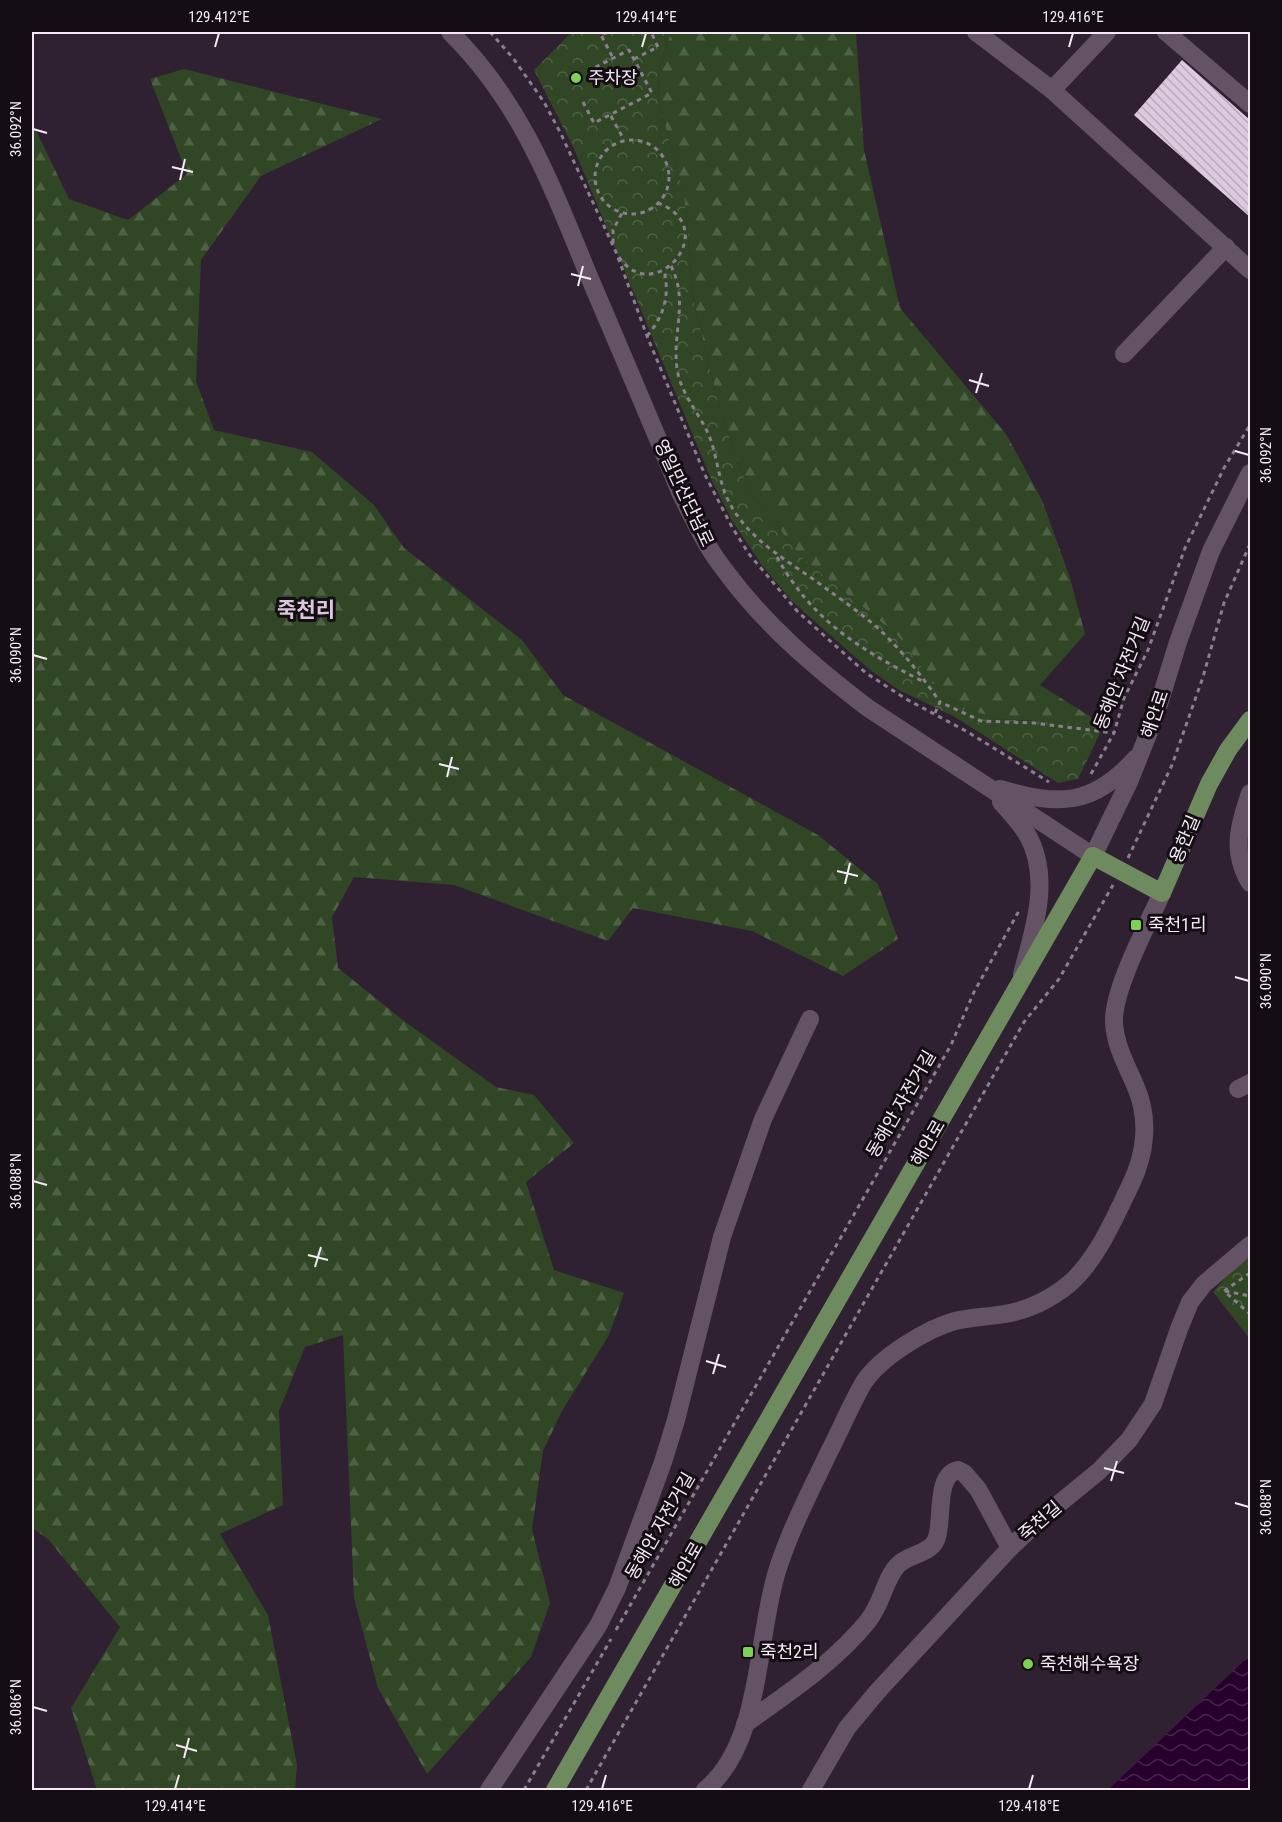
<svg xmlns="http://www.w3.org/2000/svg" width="1282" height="1822" viewBox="0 0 1282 1822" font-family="'Roboto Condensed','Noto Sans KR',sans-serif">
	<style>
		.forest { fill: url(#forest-firs) }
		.park { fill: url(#park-crowns) }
		.water { fill: url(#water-waves) }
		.building { fill: url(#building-back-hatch); filter: url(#shadow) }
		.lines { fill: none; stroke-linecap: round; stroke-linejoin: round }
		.path { stroke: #8a7f8c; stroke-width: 3; stroke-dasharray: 4.5 4.5; stroke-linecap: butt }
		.minor { stroke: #635364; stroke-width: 18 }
		.major { stroke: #6e8b5f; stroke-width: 18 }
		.ticks { fill: none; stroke: #f3eaf4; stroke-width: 2 }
		.poi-dot { fill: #7dd154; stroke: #140d14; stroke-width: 2 }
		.labels { text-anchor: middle; stroke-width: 6; stroke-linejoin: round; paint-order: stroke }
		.poi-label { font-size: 18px; fill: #f3eaf4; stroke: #140d14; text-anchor: start }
		.street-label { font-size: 18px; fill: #f3eaf4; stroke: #140d14 }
		.quarter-label { font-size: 21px; font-weight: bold; fill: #dac7db; stroke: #140d14 }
		.neatline { fill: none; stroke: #f3eaf4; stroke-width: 2 }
		.ticks-label { font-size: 15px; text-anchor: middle; fill: #f3eaf4 }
	</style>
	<defs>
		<pattern id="forest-firs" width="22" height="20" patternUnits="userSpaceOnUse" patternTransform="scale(1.5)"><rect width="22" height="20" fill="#304625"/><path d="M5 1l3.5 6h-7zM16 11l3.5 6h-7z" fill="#4e6145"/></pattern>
		<pattern id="park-crowns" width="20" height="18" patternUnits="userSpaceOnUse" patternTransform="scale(1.5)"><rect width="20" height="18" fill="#304625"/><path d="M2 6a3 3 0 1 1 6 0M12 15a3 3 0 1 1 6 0" fill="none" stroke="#4e6145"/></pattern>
		<pattern id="water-waves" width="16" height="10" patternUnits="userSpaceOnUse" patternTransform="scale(1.5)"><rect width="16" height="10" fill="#28002d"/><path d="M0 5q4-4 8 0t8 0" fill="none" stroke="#48254c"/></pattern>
		<pattern id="building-back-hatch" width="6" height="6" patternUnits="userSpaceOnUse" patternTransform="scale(1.5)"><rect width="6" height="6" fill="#decadf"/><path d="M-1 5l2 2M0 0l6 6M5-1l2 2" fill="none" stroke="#b9a9ba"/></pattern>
		<filter id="shadow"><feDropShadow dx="5.5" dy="5.5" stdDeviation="0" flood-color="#0009"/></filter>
	</defs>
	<rect width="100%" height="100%" fill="#2f2131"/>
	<g class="forest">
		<path d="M671,32h185l8,118 36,158 106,126 36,66 28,78 15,56 -45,51 64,40 -105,-6 -30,-9 -24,-14 -48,-61 -97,-79 -53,-69 -27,-77 -26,-107 -10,-107 -26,-98 1,-31z"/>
		<path d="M184,69l198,50 -121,57 -60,84 -5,121 18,49 98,22 62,53 30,43 118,92 41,55 255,140 60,49 20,55 -55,37 -91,-45 -119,-23 -25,33 -154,-56 -100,-8 -22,40 6,51 66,53 92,66 38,8 40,48 -48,39 28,88 70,23 -15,42 -47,76 -19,40 -11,78 18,74 -19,54 -104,117 -49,-86 -24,-90 -11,-263 -38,12 -26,64 4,94 -63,29 48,81 29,150 -2,25h-198l-26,-82 49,-81 -72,-88 -16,-11v-1406l37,77 59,21 59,-46 -37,-95z"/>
	</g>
	<g class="park">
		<path d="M572,32h99l-12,35 -1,31 26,98 10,107 26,107 27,77 53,69 97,79 48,61 24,14 30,9 105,6 -26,54 -20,4 -103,-66 -56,-27 -29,-20 -42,-37 -37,-33 -30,-36 -28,-42 -21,-41 -138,-332 -40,-79z"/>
		<path d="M1250,1255v84l-37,-47 12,-14z"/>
	</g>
	<path class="water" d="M1250,1655v135h-142z"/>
	<path class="building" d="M1182,60l68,60v97l-116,-102z"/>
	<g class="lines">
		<g class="path">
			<path d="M490,32l23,26 31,44 17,32 55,118 31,84 58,139 27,52 17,27 49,58 68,61 40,26 60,32 83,51"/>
			<path d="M608,32l-7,3 12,23"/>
			<path d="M634,59l24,-12 -7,-15"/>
			<path d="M583,102l11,21 58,-30 -23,-43 -35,18"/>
			<path d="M611,116l13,24"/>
			<circle cx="632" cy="177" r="37"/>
			<path d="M613,243v-13l9,-17"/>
			<path d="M619,257c35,52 105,-29 39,-54"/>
			<path d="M671,266c18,35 1,66 6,103 4,26 24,46 33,69 8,22 9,46 20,66 22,40 63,59 98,86 17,12 35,25 51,39 23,22 43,47 61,73"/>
			<path d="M647,336c17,-20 23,-40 17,-66"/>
			<path d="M777,557c35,64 84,93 147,125"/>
			<path d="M935,713l5,-11 41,19 53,2 80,10"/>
			<path d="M1091,774l23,-41 10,-35 24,-48 37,-102 39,-80 26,-43"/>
			<path d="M1128,858l44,-93 31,-88 21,-74 26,-59"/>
			<path d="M1250,1273l-26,18 26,23"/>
			<path d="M1225,1291l25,5"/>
			<path d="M616,1630l335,-585 23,-53 46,-83"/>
			<path d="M524,1790l87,-151"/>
			<path d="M586,1790l438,-768 35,-43 54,-94"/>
		</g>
		<g class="minor">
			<path d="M450,32c71,70 101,152 138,242 31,73 62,145 92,218 13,26 25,53 43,76 40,55 91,99 145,140l225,148 36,-74 26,-65 23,-75 33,-91 39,-78"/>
			<path d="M976,32l76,58 198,180"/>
			<path d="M1166,32l84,72"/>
			<path d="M1052,90l55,-58"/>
			<path d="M1124,354l102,-107"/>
			<path d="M1000,789c59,17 93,17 135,-30"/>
			<path d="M1250,793c-11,34 -19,58 0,90"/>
			<path d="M1001,802c9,10 19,21 26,32 25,44 7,95 -5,140"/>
			<path d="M1238,1089l12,-6"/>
			<path d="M745,1724c43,-31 89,-61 123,-103 14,-17 17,-43 30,-56 10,-11 32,-11 38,-25 8,-18 -2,-65 22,-70l6,3 14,16 32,59"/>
			<path d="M489,1790l109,-164 19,-38 46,-126 13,-42 46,-183 41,-118 47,-100"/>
			<path d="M705,1790c58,-47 51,-156 73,-222 13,-40 33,-78 51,-116 12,-23 22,-48 35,-70 17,-25 62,-53 91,-61 16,-4 33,-4 49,-7 23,-3 47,-15 65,-30 28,-24 45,-65 61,-98 16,-32 20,-68 5,-101 -9,-21 -20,-40 -21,-63 -1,-33 33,-96 48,-129"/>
			<path d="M811,1790l36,-62 30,-36 133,-144 34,-32 55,-45 30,-31 24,-36 26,-75 11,-27 14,-18 46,-39"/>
		</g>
		<path class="major" d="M555,1790l538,-934 69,37 47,-109 19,-34 22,-30"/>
	</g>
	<path class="ticks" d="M215,47l4,-14M642,47l4,-14M1069,47l4,-14M33,129l14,4M172,167l21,5M180,180l5,-21M571,274l20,5M578,286l5,-20M969,380l20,6M976,393l6,-20M1235,451l14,4M33,655l14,4M439,764l20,5M447,777l5,-20M837,871l21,5M845,884l5,-21M1235,977l14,4M33,1181l14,4M308,1255l20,5M315,1267l6,-20M706,1361l20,6M713,1374l6,-20M1104,1468l20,5M1111,1481l6,-20M1235,1503l14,4M33,1707l14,4M176,1745l21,6M184,1758l5,-20M175,1789l4,-14M602,1789l4,-14M1029,1789l4,-14"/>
	<g class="poi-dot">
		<circle cx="576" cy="78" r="6"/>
		<rect x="1130" y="919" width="12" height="12" rx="3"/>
		<rect x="742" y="1646" width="12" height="12" rx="3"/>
		<circle cx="1028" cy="1664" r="6"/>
	</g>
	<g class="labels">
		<g class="poi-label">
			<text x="588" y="84">주차장</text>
			<text x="1148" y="931">죽천1리</text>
			<text x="760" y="1658">죽천2리</text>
			<text x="1040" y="1670">죽천해수욕장</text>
		</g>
		<g class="street-label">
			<text transform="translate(684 493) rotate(65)" y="6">영일만산단남로</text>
			<text transform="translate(1122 673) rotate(-68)" y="6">동해안 자전거길</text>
			<text transform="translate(1155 714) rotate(-71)" y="6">해안로</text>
			<text transform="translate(1185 839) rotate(-67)" y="6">용한길</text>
			<text transform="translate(901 1104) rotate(-60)" y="6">동해안 자전거길</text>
			<text transform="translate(928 1143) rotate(-60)" y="6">해안로</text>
			<text transform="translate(1040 1521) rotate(-41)" y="6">죽천길</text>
			<text transform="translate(660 1526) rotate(-60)" y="6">동해안 자전거길</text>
			<text transform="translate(686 1565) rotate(-60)" y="6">해안로</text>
		</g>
		<g class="quarter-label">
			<text x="306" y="617">죽천리</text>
		</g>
	</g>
	<rect width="1282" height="1822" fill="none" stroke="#140d14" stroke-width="66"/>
	<rect x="33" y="33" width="1216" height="1756" class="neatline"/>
	<g class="ticks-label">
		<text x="219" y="22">129.412°E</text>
		<text x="646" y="22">129.414°E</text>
		<text x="1073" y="22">129.416°E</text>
		<text transform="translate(16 129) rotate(-90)" y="5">36.092°N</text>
		<text transform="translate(1266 455) rotate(-90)" y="5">36.092°N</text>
		<text transform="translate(16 655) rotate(-90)" y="5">36.090°N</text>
		<text transform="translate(1266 981) rotate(-90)" y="5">36.090°N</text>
		<text transform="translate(16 1181) rotate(-90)" y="5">36.088°N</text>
		<text transform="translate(1266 1507) rotate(-90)" y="5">36.088°N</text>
		<text transform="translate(16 1707) rotate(-90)" y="5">36.086°N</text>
		<text x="175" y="1811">129.414°E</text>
		<text x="602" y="1811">129.416°E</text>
		<text x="1029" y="1811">129.418°E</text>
	</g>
</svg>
